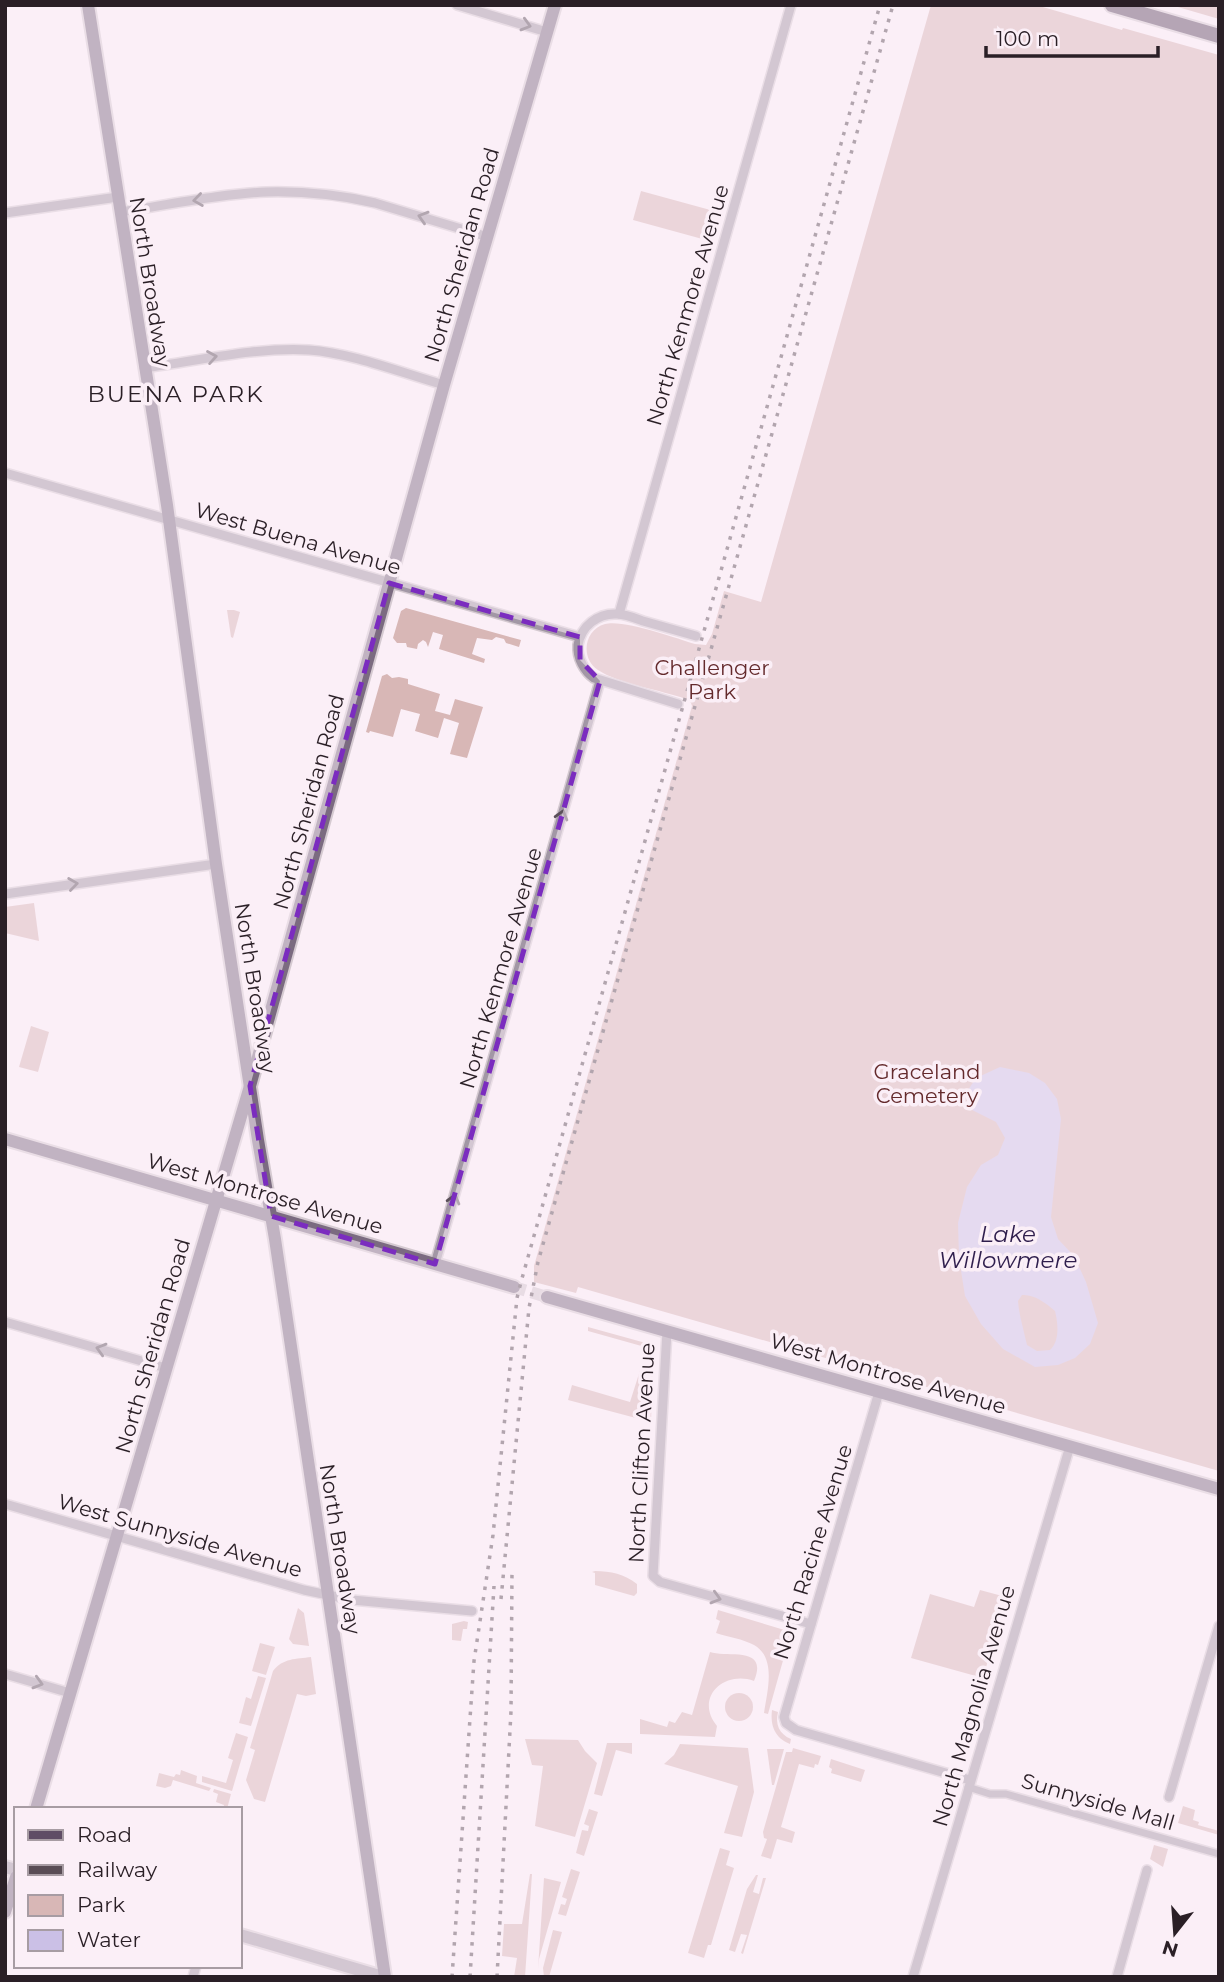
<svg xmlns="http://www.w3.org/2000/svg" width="1224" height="1982" viewBox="0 0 1224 1982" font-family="Montserrat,sans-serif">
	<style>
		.green { fill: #d8b7b6 }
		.water { fill: #cbc0e6; fill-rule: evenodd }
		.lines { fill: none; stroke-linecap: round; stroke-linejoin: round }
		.secondary-tunnel { stroke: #d1c5cd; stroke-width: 12; stroke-dasharray: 12 6; stroke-linecap: butt }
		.pedestrian-casing { stroke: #d5cad1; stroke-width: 10 }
		.minor-casing { stroke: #d5cad1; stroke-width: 12 }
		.tertiary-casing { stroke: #d5cad1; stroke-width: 16 }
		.secondary-casing { stroke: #d5cad1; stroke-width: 16 }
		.primary-casing { stroke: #d5cad1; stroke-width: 18 }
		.pedestrian { stroke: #a297a5; stroke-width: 7 }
		.minor { stroke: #a297a5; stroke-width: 9 }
		.tertiary { stroke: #a297a5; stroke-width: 12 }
		.secondary { stroke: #7b6b80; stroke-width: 12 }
		.primary { stroke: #5f4d65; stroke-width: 14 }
		.rail { stroke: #594d55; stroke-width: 3.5; stroke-dasharray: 3.5 7; stroke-linecap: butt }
		.oneway { stroke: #5a4f59 }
		.marked { fill: none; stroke: #7b2cbf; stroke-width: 5; stroke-dasharray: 14 9; stroke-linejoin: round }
		.labels { text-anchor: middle; stroke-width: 7; stroke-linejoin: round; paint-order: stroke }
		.street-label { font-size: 21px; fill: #2a1f26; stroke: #fbeff7 }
		.park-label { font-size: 21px; fill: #642a2c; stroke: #fbeff7 }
		.neighbourhood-label { font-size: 23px; letter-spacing: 2px; fill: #2a1f26; stroke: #fbeff7 }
		.water-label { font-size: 23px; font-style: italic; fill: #2f1e4d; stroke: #fbeff7 }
	</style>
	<rect width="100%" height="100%" fill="#fbeff7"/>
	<g class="green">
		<path d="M931,5h105l86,25 1,-2 96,27v1416l-641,-184 -2,6 -42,-11v-16l158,-560 -1,-3 -5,-4c-25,-9 -67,-15 -88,-29 -18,-12 -14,-40 7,-46 18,-5 71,14 90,20l11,1 6,-11 12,-43 37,11z"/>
		<path d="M1171,5h48v14z"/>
		<path d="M641,191l73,20 -8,29 -73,-20z"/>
		<path d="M406,608l115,32 -2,7 -13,-4 -2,-4 -8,-2 -4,3 -15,-2 -5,16 13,5 -1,4 -45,-14 4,-14 -10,-3 -5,15 -2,-5 -3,-2 -5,4 -1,5 -10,-2 -1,-4h-9l-4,-5 8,-27z"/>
		<path d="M227,610h7l6,2 -7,26 -2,-1z"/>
		<path d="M387,674l5,4 7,-1 9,2v5l32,10 -5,17 15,4 5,-16 28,8 -16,51 -17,-4 9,-31 -15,-5 -6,20 -23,-7 5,-17 -19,-5 -8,28 -23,-6 -1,2 -3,-1 16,-56z"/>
		<path d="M34,903l5,38 -34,-8v-26z"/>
		<path d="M31,1026l18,6 -11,40 -19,-5z"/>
		<path d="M588,1327l65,18v10l-9,-5 1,-3 -57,-16z"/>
		<path d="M643,1354l10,5 -2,63 -83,-22 4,-15 58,17 14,-44 -2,-1z"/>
		<path d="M595,1571c16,0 29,3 42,13v9l-3,3 -39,-11v-12l-3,-1z"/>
		<path d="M980,1590l26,7 -23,81 -72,-20 19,-64 44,13z"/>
		<path d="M298,1608l6,5 5,33 -16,-2 -4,-5z"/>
		<path d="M718,1610l73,22 -23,82 -4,-1c3,-21 13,-55 -10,-68 -11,-6 -26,-8 -38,-12l4,-12 -4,-2z"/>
		<path d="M464,1621l4,1 -1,7h-4l-2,12 -9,-1v-16z"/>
		<path d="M260,1643l15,4 -9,28 -14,-4z"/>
		<path d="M710,1652c17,6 59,-7 44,29 -30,-11 -60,17 -37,45l-2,11 -75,-3v-15l27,8 2,-6 6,2 7,-11 10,3z"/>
		<path d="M311,1657l5,37 -10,2 -9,-2 -32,108 -11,-3 -8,-19 9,-30 -5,-2 23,-77c10,-13 23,-12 38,-14z"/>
		<path d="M258,1676l8,2 -15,48 -12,-3 7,-26 5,2z"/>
		<circle cx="739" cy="1707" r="14"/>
		<path d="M772,1710l6,2c-3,12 1,22 13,27l-1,5c-15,-6 -20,-18 -18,-34z"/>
		<path d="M236,1733l12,4 -16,54 -30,-9v-6l24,7 7,-23 -5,-2z"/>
		<path d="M525,1739l53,1 7,11 12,12 -22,74 -40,-11 8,-60 -11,-1z"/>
		<path d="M607,1743h25v11l-16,-4 -14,46 -8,-2z"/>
		<path d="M680,1744l68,4 6,44 -12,45 -18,-4 14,-47 -74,-22 10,-9z"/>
		<path d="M793,1748l28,8 -3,9 -3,-1 -1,4 -15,-4 -18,63 14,5 -3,11 -15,-4 -6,20 -10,-3 6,-17 -3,-1 -1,-6 23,-80h6z"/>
		<path d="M767,1749h17l-10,36h-2z"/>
		<path d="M831,1759l34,11 -4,12 -30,-9 1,-4 -3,-2z"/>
		<path d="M181,1770l16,6 -1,7 15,5 -2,3 -36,-11 -2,6 -6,2 -9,-2 3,-13 15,4 2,-3 4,1z"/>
		<path d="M214,1789l17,5 -4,15h-4l1,-4 -8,-3 2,-8 -5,-2z"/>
		<path d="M1183,1806l12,4 -2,10 6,2 -1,3 21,6v4l-41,-12z"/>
		<path d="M589,1809l9,3 -14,44 -8,-3 6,-23 6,1 1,-5 -5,-2z"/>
		<path d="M1154,1845l14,4 -5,18 -13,-8z"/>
		<path d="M720,1848l10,3 -4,14 8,3 -23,77h-3l-4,13 -16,-5z"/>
		<path d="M571,1869l9,3 -14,44 -8,-2 3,-10 4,1 2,-6 -5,-2z"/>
		<path d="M530,1874h2l-7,103h-11l3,-19 -15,-2 2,-32h18z"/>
		<path d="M756,1875h2l-5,17 6,2 4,-16h3l-23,76 -2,-1 6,-18 -6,-1 -6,18 -6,-2 18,-61z"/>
		<path d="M544,1878l17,4 -22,77 -1,10z"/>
		<path d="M553,1930l9,2 -13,45h-5l-1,-9z"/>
	</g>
	<path class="water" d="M1000,1067l29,6 16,10 12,16 4,20 -10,98 7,22 16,17 12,26 12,41 -8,21 -15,14 -17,7 -23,2 -32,-18 -22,-25 -16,-28 -6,-38 -1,-35 9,-36 14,-22 17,-10 7,-17 -9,-16 -26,-13 -4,-16 10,-15zM1022,1295c12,-1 24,8 33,16 3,12 5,30 -5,39l-13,1 -10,-6c-3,-14 -8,-30 -9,-44z"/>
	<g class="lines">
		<path class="secondary-tunnel" d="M514,1287l33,10"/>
		<g class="pedestrian-casing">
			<path id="pedestrian" d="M968,1787l22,7h16l213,60"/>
		</g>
		<g class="minor-casing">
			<g id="minor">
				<path d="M457,5l90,27"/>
				<path d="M120,212c49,-7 98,-18 146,-20 37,-1 74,3 109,11l113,34"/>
				<path d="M5,213l113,-16"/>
				<path d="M144,368c55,-7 109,-21 165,-18 43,3 93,23 135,35"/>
				<path d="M5,473l575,164"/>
				<path d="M619,614l172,-609"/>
				<path d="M678,704l-84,-26c-10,-7 -17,-20 -16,-33 3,-19 20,-32 39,-31 8,0 18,4 26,7 18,5 35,10 53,15"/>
				<path d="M5,894l211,-30"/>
				<path d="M435,1264l165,-583"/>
				<path d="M5,1322l161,46"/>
				<path d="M667,1331l-14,245 7,6 151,42"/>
				<path d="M879,1392l-95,325 2,6 10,7 174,50"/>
				<path d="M5,1504l299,86 48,10 120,11"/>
				<path d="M5,1674l65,19"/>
				<path d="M1169,1797l50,-171"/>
				<path d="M193,1977l3,-11"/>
				<path d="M913,1977l157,-531"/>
				<path d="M1117,1977l30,-107"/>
			</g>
		</g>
		<g class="tertiary-casing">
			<g id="tertiary">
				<path d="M5,1867l11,3"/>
				<path d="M240,1935l143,42"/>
			</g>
		</g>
		<g class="secondary-casing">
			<g id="secondary">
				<path d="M88,5l79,500 49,359 42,276 17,99 110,738"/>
				<path d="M5,1139l509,148"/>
				<path d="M547,1297l672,192"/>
				<path d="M36,1809l214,-723 194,-701 111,-380"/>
				<path d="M5,1912l11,-35"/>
			</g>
		</g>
		<g class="primary-casing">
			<path id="primary" d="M1112,5l107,31"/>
		</g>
		<use href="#pedestrian" class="pedestrian"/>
		<use href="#minor" class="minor"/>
		<use href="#tertiary" class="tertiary"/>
		<use href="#secondary" class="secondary"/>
		<use href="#primary" class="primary"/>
		<g class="rail">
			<path d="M501,1599l28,-291 9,-46 355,-1257"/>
			<path d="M452,1977l22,-316 19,-126 24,-237 4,-16 359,-1277"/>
			<path d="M470,1977l24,-391"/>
			<path d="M497,1977l14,-266 1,-140"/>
		</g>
	</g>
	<defs><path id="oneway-chevron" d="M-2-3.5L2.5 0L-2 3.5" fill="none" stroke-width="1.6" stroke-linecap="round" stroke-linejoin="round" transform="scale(1.75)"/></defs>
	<g class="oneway">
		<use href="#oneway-chevron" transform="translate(526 25) rotate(16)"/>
		<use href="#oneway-chevron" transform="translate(198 200) rotate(172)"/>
		<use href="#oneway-chevron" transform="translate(423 217) rotate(-163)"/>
		<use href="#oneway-chevron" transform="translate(212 357) rotate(-10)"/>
		<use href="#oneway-chevron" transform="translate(562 815) rotate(-74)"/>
		<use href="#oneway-chevron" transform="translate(73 884) rotate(-8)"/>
		<use href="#oneway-chevron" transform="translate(454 1199) rotate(-74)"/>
		<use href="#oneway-chevron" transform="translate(101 1349) rotate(-164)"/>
		<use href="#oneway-chevron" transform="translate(716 1598) rotate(16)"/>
		<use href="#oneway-chevron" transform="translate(38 1683) rotate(16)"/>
	</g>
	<path d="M0 0H1224V1982H0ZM389,583l191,54v23l20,21 -165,583 -164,-48 -21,-130z" fill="#fbeff7" fill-opacity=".55" fill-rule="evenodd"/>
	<path class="marked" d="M389,583l191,54v23l20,21 -165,583 -164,-48 -21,-130z"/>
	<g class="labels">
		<g class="street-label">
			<text transform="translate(462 255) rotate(-74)" y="7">North Sheridan Road</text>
			<text transform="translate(150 282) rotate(81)" y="7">North Broadway</text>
			<text transform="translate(688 305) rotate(-74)" y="7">North Kenmore Avenue</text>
			<text transform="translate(298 539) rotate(16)" y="7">West Buena Avenue</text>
			<text transform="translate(309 802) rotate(-75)" y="7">North Sheridan Road</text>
			<text transform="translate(501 968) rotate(-74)" y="7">North Kenmore Avenue</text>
			<text transform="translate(255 988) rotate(81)" y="7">North Broadway</text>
			<text transform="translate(265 1194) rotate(16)" y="7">West Montrose Avenue</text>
			<text transform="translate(153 1346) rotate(-74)" y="7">North Sheridan Road</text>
			<text transform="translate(888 1374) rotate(16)" y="7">West Montrose Avenue</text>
			<text transform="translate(642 1453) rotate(-87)" y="7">North Clifton Avenue</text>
			<text transform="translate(180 1536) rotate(16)" y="7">West Sunnyside Avenue</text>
			<text transform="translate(340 1549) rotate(81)" y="7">North Broadway</text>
			<text transform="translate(813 1552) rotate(-73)" y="7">North Racine Avenue</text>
			<text transform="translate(974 1706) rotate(-74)" y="7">North Magnolia Avenue</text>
			<text transform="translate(1098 1802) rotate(16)" y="7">Sunnyside Mall</text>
		</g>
		<g class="park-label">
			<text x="712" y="675">Challenger<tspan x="712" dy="24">Park</tspan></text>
			<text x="927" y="1079">Graceland<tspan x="927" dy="24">Cemetery</tspan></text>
		</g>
		<g class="neighbourhood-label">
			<text x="176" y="402">BUENA PARK</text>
		</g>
		<g class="water-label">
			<text x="1008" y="1242">Lake<tspan x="1008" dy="26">Willowmere</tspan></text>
		</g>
	</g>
	<rect width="1224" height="1982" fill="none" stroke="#2a1f26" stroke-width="14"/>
	<rect x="14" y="1807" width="228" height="161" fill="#fbeff7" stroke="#a79ca3" stroke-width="2"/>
	<rect x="28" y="1830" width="35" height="10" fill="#5f4d65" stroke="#a79ca3" stroke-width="2"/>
	<text x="77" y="1842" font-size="21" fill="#2a1f26">Road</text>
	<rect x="28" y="1865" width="35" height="10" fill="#594d55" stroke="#a79ca3" stroke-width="2"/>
	<text x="77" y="1877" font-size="21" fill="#2a1f26">Railway</text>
	<rect x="28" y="1895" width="35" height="21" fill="#d8b7b6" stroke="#a79ca3" stroke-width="2"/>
	<text x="77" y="1912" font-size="21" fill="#2a1f26">Park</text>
	<rect x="28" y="1930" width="35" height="21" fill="#cbc0e6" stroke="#a79ca3" stroke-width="2"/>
	<text x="77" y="1947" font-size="21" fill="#2a1f26">Water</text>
	<g transform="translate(1175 1933) rotate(197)" stroke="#fbeff7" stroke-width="5" paint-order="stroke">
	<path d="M0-5L12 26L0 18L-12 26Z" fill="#2a1f26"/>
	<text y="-10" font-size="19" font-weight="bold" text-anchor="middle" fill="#2a1f26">N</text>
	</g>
	<path d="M986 46v10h172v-10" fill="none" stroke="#2a1f26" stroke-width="3.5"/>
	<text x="996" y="46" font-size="21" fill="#2a1f26" stroke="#fbeff7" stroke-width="5" paint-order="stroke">100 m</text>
</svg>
